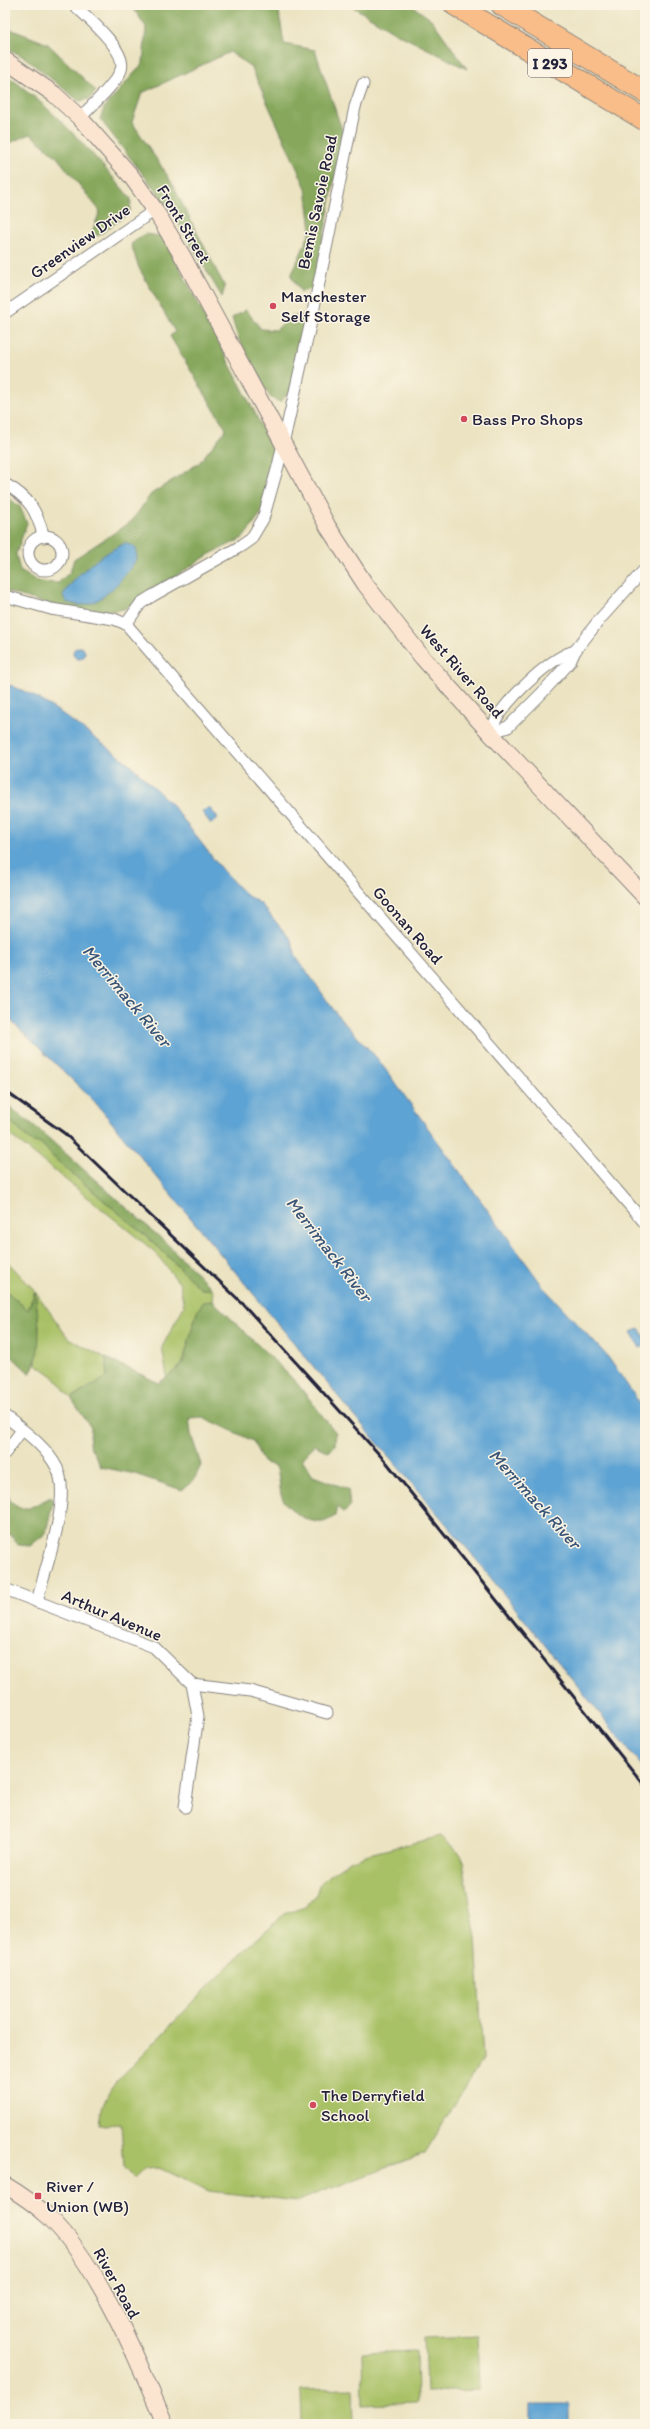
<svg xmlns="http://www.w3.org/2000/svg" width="650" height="2429" viewBox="0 0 650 2429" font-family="Itim,sans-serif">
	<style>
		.green { fill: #a9c166; stroke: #667250 }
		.forest { fill: #86a75b; stroke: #54644b }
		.water { fill: #5da3d3; stroke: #406287 }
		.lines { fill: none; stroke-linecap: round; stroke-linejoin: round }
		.street-casing { stroke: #86827e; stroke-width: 13 }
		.secondary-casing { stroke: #86827e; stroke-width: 18 }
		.highway-casing { stroke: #86827e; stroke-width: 23 }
		.street { stroke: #fff; stroke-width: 11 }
		.secondary { stroke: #fce5d0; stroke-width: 16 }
		.highway { stroke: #f8bd89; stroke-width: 21 }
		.rail { stroke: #22223b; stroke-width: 3 }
		.poi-dot { fill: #d1495b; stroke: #fcf5e5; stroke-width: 1.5 }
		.labels { text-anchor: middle; stroke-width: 3; stroke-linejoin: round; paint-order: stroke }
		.shield { fill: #fcf5e5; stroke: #63616e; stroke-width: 1 }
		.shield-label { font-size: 16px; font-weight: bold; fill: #22223b }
		.street-label { font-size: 17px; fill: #22223b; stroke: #fcf5e5 }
		.poi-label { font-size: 17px; fill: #22223b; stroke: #fcf5e5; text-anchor: start }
		.water-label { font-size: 18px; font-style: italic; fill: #3a5678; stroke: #fcf5e5 }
	</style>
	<rect width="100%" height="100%" fill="#fcf5e5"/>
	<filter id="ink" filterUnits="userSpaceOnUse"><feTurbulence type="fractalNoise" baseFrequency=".025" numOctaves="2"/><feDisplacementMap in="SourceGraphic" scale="8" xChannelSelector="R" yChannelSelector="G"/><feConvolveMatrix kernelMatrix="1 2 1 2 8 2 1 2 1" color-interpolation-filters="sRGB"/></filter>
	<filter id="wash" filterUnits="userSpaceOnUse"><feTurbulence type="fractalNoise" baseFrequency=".012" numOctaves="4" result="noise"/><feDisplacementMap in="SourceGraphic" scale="16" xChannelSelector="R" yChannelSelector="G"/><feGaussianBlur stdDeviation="0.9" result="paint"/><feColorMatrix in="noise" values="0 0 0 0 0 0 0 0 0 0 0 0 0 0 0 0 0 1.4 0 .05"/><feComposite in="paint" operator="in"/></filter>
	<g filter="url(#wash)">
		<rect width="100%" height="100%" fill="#ebe3c1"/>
		<g class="green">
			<path d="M5,1116l27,26 9,1 14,16 98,83 48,47 13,1 -1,11 -10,1 -6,10 -15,53 -15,12 -5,-30 22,-41 -4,-22 -26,-33 -149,-120z"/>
			<path d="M5,1259l30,32 33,47 38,20 1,19 -36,21 -18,-22 -17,-12 3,-38 -4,-34 -7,18 -23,-20z"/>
			<path d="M441,1836l21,20 14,82 7,121 -58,94 -127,48 -89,-10 -51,-24 -13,1 -11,11 -10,-11 -3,-44 -22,1c2,-17 7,-30 17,-43l117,-121 51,-47 21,-7 11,-12 3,-10 9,-9 22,-15 19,-7z"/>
			<path d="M478,2336l2,54 -54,2 -2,-54z"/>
			<path d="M416,2351l1,52 -54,2 -1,-52z"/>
			<path d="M353,2388l1,36h-52l-1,-35z"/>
		</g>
		<g class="forest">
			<path d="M131,5h147l6,39 31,6 28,83 -29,155 -13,4 -10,-16 20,-46 -5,-42 -55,-121 -21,-15 -88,41 -10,29 37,56 56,109 -3,10 -52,-88 -70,-90 4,-11 39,-45 3,-36z"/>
			<path d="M350,5h61l21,15 35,49 -73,-37z"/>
			<path d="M5,27l43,17 48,47 -6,8 -11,2 -55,-44 -19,-10z"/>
			<path d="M5,74c49,35 88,79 126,125l-1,13 -32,24 -6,-4 8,-21 -44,-55 -26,-22 -25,11z"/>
			<path d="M145,234l15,2 9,11 85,164 20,43 -12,58 -19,26 -33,16 -86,55c-39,9 -82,-7 -119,-18v-96l15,12 7,16 -11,31 4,17 19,11 19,1 12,-11 4,-13 57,-37 20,-28 48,-31 27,-34 -56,-93 5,-4 -36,-64 -8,-24z"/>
			<path d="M246,310l15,19 15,1 15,-14 18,-1 -19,77 -10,10 -10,-5 -32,-59 -6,-20z"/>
			<path d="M5,1103l32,25 127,113 50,49 -13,-1 -48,-47 -98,-83 -14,-16 -9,-1 -27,-26z"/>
			<path d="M5,1290l23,20 7,-19c3,26 9,59 -5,83l-25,-24z"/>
			<path d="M213,1301l83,81 40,51 -1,12 -6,7 -15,-7 -12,14 11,17 35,13 2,17 -6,7 -7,-6 -2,9c-3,2 -8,5 -12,6 -15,2 -38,-13 -42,-28 -2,-9 -1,-17 -5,-27l-13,-5 -10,-21 -50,-24 -14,1 2,16 10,31 -7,15 -12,10 -47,-16 -34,-7 -12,-23 2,-16 -20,-30 36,-21 -1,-19 53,25 23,-18 15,-53 6,-10z"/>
			<path d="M5,1487l5,13 9,8h10l22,-11 2,4 -7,32 -16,13 -12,-1 -7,-10 -6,-2z"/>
		</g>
		<g class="water">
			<path d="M125,543l10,4 2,11c-10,16 -35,48 -56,47 -5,0 -10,-2 -15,-3l-3,-7c16,-24 36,-39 62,-52z"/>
			<circle cx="79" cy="653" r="6"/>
			<path d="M5,683l26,11 30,19 69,51 43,42 49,64 24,25 15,9 30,36 5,16 42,60 39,42 168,231 63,68 37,54v359l-175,-218 -129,-152 -247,-299 -89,-86z"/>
			<path d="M209,807l9,11 -7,6 -9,-12z"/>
			<path d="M639,1328l6,10v8l-5,2 -9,-16z"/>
			<rect x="531" y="2404" width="38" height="19"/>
		</g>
	</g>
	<g filter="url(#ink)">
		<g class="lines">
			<g class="street-casing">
				<g id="street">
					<path d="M74,5c13,12 54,46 47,65 -5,14 -30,36 -41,48"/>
					<path d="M363,84l-8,23 -43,210 -34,149 -15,53 -12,20 -10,7 -89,50 -11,7 -15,21 519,599"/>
					<path d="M5,313l150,-103"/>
					<path d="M5,484c25,14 31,26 39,53"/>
					<circle cx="45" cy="553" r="17"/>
					<path d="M5,596l46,13 63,10 12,5"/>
					<path d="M490,733l18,-6 33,-33 29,-32 5,-11 25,-32 45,-50"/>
					<path d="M490,733c3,-6 5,-14 10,-20 14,-19 52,-57 75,-62"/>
					<path d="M5,1416c19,15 41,30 52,52 15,31 -12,99 -20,134"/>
					<path d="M5,1453l17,-23"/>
					<path d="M5,1589l149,58 38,37 6,32 -13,91"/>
					<path d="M192,1684l58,7 77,22"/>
				</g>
			</g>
			<g class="secondary-casing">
				<g id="secondary">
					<path d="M5,60l49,34 26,24 51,58 24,34 28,47 145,270 37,57 57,73 68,76 155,164"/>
					<path d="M5,2185c15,9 31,20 44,32 50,48 89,143 116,207"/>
				</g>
			</g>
			<g class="highway-casing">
				<g id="highway">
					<path d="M455,5l190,115"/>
					<path d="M502,5l143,87"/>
				</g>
			</g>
			<use href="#street" class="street"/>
			<use href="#secondary" class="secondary"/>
			<use href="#highway" class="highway"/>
			<path class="rail" d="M5,1091l59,42 178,170 145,160 258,323"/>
		</g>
	</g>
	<g class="poi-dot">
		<circle cx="273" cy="306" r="4"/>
		<circle cx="464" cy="419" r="4"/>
		<circle cx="313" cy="2105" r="4"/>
		<rect x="34" y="2192" width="8" height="8" rx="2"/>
	</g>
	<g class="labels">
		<rect class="shield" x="528" y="49" width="44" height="28" rx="3"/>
		<g class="shield-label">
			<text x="550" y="69">I 293</text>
		</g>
		<g class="street-label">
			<text transform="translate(317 202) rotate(-78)" y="6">Bemis Savoie Road</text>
			<text transform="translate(184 224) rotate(59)" y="6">Front Street</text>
			<text transform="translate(80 241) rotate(-35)" y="6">Greenview Drive</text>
			<text transform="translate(462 671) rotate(49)" y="6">West River Road</text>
			<text transform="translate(408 925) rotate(49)" y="6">Goonan Road</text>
			<text transform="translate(112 1615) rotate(23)" y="6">Arthur Avenue</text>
			<text transform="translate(117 2283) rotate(61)" y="6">River Road</text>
		</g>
		<g class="poi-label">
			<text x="281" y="302">Manchester<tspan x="281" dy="20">Self Storage</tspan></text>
			<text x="472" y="425">Bass Pro Shops</text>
			<text x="321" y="2101">The Derryfield<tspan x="321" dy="20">School</tspan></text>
			<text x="46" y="2192">River /<tspan x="46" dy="20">Union (WB)</tspan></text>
		</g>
		<g class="water-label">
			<text transform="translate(127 996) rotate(50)" y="6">Merrimack River</text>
			<text transform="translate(329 1249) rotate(52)" y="6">Merrimack River</text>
			<text transform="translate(535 1499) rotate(48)" y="6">Merrimack River</text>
		</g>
	</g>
	<rect width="650" height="2429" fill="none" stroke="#fcf5e5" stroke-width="20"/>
</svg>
